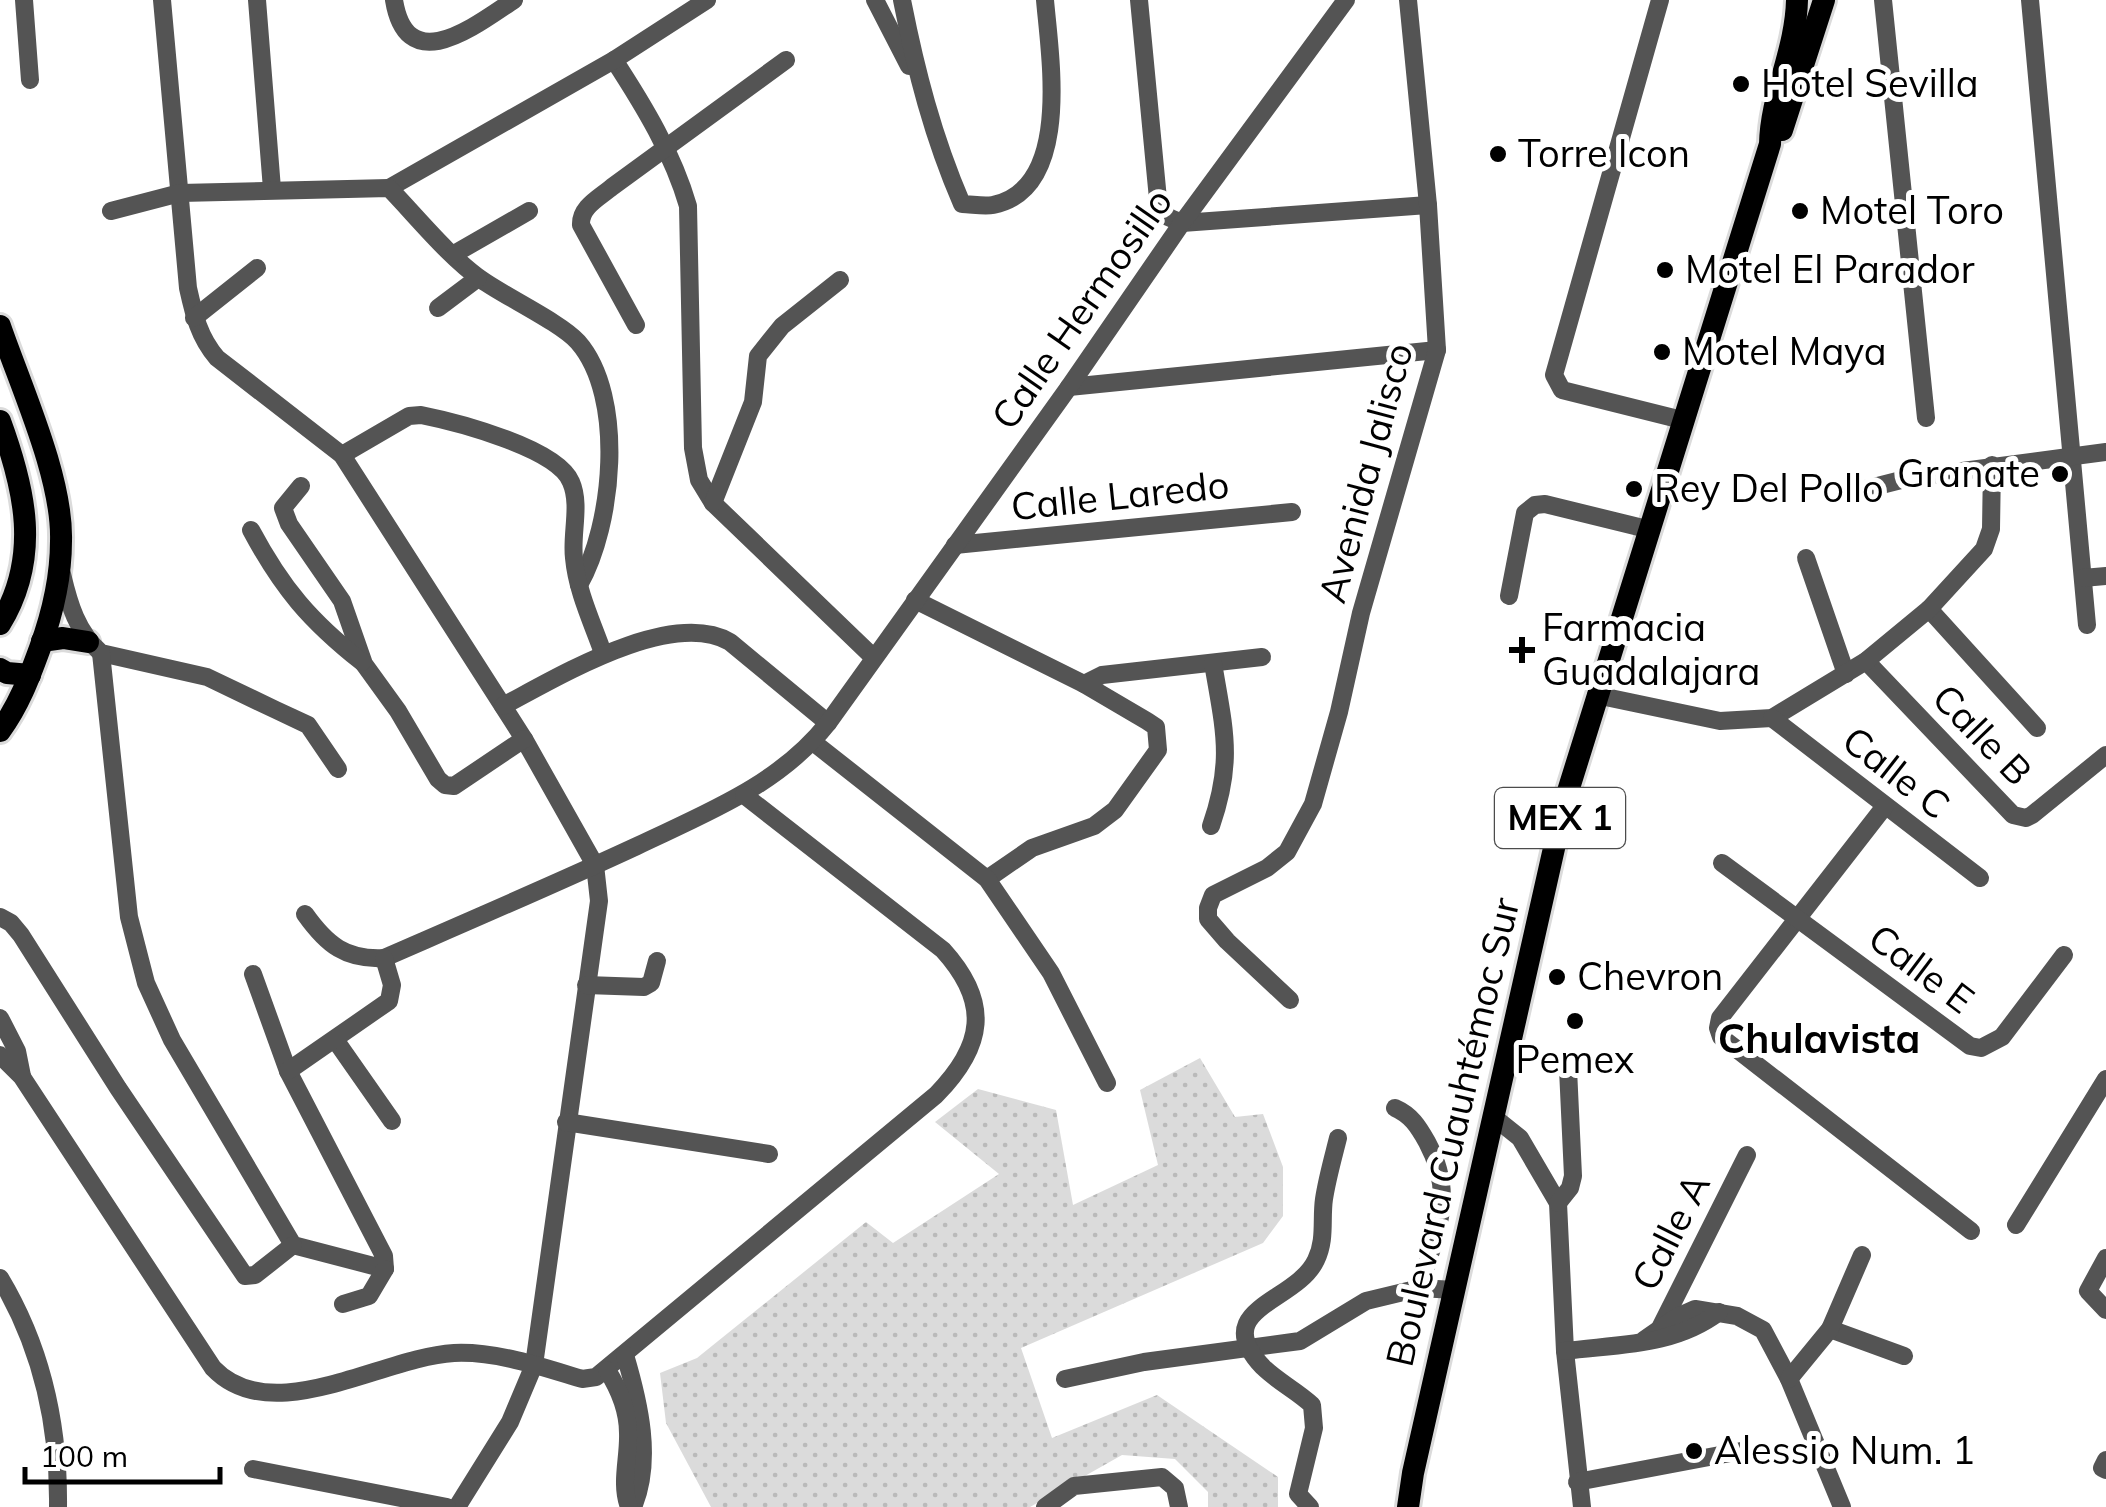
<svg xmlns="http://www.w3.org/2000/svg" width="2106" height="1507" viewBox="0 0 2106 1507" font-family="Mulish,sans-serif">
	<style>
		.green { fill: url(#green-dots) }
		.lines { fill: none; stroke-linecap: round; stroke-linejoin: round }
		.major-casing { stroke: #dbdbdb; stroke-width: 28 }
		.minor { stroke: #545454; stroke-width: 18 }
		.major { stroke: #000; stroke-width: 22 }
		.poi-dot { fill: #000; stroke: #fff; stroke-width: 4 }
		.labels { text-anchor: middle; stroke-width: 10; stroke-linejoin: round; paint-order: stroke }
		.shield { fill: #fff; stroke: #4c4c4c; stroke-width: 2.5 }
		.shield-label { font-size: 35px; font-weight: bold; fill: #000 }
		.poi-label { font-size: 38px; fill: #000; stroke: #fff; text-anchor: start }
		.street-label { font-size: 38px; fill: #000; stroke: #fff }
		.neighbourhood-label { font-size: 40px; font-weight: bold; fill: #000; stroke: #fff }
	</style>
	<defs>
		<pattern id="green-dots" width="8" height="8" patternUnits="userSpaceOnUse" patternTransform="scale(2.5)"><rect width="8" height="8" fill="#dbdbdb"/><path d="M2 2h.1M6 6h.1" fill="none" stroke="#bababa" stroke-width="1.8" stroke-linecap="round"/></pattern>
	</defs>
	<rect width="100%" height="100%" fill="#fff"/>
	<path class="green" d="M1200,1058l35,59 28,-3 20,53v49l-20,27 -242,105 31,90 105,-43 121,82v30h-70v-15l-33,-33 -53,-4 -92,52h-319l-45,-84 -6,-50 37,-15 169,-136 27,21 106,-69 -64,-52 43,-33 78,21 17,95 85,-40 -18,-75z"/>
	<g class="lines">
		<g class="major-casing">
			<g id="major">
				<path d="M1782,130l42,-130"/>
				<path d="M0,326c21,61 63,152 61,215 0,35 -9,74 -21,107 -11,30 -21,57 -40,83"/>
				<path d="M0,421c25,68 41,136 0,203"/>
				<path d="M42,641l21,-3 25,4"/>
				<path d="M0,669l7,4 23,2"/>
				<path d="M1408,1507l5,-34 151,-669 206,-660c1,-49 26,-94 27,-144"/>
			</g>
		</g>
		<g class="minor">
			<path d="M24,0l6,80"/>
			<path d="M162,0l26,288c6,27 11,49 29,70l125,97 182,284 71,126 4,36 -65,464 -24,57 -53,85"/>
			<path d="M257,0l15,189"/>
			<path d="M394,0c13,80 82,25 120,0"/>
			<path d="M875,0l34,66"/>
			<path d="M902,0c14,71 31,137 60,204 9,0 22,3 31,1 79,-16 57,-147 52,-205"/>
			<path d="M1139,0l19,199 10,18 14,6 246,-18"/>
			<path d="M1660,0l-106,375 8,15 120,30"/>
			<path d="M1883,0l43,418"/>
			<path d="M2030,0l57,625"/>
			<path d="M614,60c30,46 59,94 74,146l5,242 6,32 14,23 160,154"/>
			<path d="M389,188l225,-128 93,-60"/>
			<path d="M111,211l69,-18 209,-5c28,29 60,69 93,92 24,17 79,43 96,62 48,55 35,184 1,243"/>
			<path d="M454,254l75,-43"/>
			<path d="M438,308l40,-30"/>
			<path d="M194,318l63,-50"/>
			<path d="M636,325l-55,-100c-1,-18 18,-27 31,-38l174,-127"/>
			<path d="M1069,387l368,-37"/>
			<path d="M342,455l67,-39 12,-1c35,7 136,33 150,67 10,23 0,52 3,76 3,33 18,64 29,95"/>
			<path d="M301,486l-18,22 6,16 53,77 22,63 34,47 40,68 7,6 9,1 70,-47"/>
			<path d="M1846,494l63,-16 197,-26"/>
			<path d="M713,503l40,-101 5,-46 24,-30 58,-46"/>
			<path d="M251,530c31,58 59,91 111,132"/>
			<path d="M955,545l337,-33"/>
			<path d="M1806,558l40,116"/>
			<path d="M62,574c7,30 15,58 39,79l106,24 69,33 32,15 30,44"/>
			<path d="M2083,578l23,-2"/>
			<path d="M1509,596l16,-83 10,-8 10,-1 102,25"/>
			<path d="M915,600l169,84 63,37 9,6 2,23 -43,60 -21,16 -62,22 -45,31"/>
			<path d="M1929,609l108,119"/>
			<path d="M101,653l28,264 17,66 26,57 121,205 92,24 -1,-13 -96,-185 -35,-97"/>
			<path d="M1866,661l147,154 13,3 6,-3 74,-60"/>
			<path d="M1084,684l18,-9 160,-18"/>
			<path d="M1596,695l124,26 52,-3 94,-57 63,-52 55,-60 7,-20 1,-64"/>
			<path d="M503,706c55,-29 168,-98 227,-64l98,81"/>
			<path d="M1772,718l208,160"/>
			<path d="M813,742l174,137 64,94 56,110"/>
			<path d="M1885,806l-165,212 -2,10 3,9 250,194"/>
			<path d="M1211,826c23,-66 13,-97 2,-163"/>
			<path d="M1722,863l248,183 11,2 21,-11 62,-82"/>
			<path d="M305,914c22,31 41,46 79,44 85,-37 169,-73 253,-112 69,-33 142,-61 191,-123l241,-336 113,-164 164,-223"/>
			<path d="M0,917l11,6 10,12 97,153 127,188 10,-1 38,-30"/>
			<path d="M586,985l58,2 7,-4 6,-22"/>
			<path d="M1290,1000l-63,-59 -19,-22v-11l5,-13 54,-27 20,-16 26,-48 26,-92 22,-99 76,-263 -9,-145 -20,-205"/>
			<path d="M0,1018l17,33 5,25"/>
			<path d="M336,1041l56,80"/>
			<path d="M0,1055l22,22 191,291c59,62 169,-11 241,-15 43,-2 88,14 128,26l14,-2 340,-282c48,-49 55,-92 7,-145l-199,-155"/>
			<path d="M288,1071l101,-70 3,-16 -8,-27"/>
			<path d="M1395,1108c16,7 23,18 32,34 30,56 8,90 -7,146"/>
			<path d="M1495,1118l25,20 38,65 7,148 17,156"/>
			<path d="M566,1122l203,32"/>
			<path d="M1558,1203l12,-15 3,-12 -5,-107"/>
			<path d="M2016,1225l90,-146"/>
			<path d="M2106,1258l-18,33 18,19"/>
			<path d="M0,1278c42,70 59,148 58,229"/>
			<path d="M343,1304l26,-8 16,-27"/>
			<path d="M1661,1326l86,-171"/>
			<path d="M1830,1329l74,27"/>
			<path d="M1644,1340l33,-23 18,-8 42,7 26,14 26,49 53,128"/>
			<path d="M1565,1351c55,-7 109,-5 154,-39"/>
			<path d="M625,1355c14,47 28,105 8,152"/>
			<path d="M607,1370c12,19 21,40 21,63 1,25 -8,50 1,74"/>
			<path d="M1065,1379l79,-17 156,-21 66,-40 54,-13 34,2"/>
			<path d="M1789,1379l41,-50 32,-74"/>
			<path d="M2106,1460l-4,8 4,2"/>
			<path d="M253,1469l194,38"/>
			<path d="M1577,1482l164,-31"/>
			<path d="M1045,1507l29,-21 88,-9 13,11 4,19"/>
			<path d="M1310,1507l-12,-13 16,-66 -2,-23c-15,-14 -35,-24 -49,-38 -56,-59 33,-64 53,-107 10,-20 5,-41 8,-61 3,-20 9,-41 14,-61"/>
		</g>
		<use href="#major" class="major"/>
	</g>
	<g class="poi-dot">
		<circle cx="1741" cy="84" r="10"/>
		<circle cx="1498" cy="154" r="10"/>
		<circle cx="1800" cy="211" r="10"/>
		<circle cx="1665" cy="270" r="10"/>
		<circle cx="1662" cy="352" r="10"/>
		<circle cx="2060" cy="474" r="10"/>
		<circle cx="1634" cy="489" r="10"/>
		<path d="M1517 635h10v10h10v10h-10v10h-10v-10h-10v-10h10z"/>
		<circle cx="1557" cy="977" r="10"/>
		<circle cx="1575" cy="1021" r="10"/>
		<circle cx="1694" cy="1451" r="10"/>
	</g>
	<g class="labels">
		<rect class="shield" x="1495" y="788" width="130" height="60" rx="8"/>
		<g class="shield-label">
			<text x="1560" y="830">MEX 1</text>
		</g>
		<g class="poi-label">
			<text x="1761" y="97">Hotel Sevilla</text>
			<text x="1518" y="167">Torre Icon</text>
			<text x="1820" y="224">Motel Toro</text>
			<text x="1685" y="283">Motel El Parador</text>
			<text x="1682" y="365">Motel Maya</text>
			<text x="2040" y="487" text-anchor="end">Granate</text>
			<text x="1654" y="502">Rey Del Pollo</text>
			<text x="1542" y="641">Farmacia<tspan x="1542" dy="44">Guadalajara</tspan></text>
			<text x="1577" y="990">Chevron</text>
			<text x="1575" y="1073" text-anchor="middle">Pemex</text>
			<text x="1714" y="1464">Alessio Num. 1</text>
		</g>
		<g class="street-label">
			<text transform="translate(1082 309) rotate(-55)" y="13">Calle Hermosillo</text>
			<text transform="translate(1366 473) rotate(-75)" y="13">Avenida Jalisco</text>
			<text transform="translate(1120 496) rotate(-6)" y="13">Calle Laredo</text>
			<text transform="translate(1982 735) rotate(46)" y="13">Calle B</text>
			<text transform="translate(1896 773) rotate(38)" y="13">Calle C</text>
			<text transform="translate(1921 969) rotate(37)" y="13">Calle E</text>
			<text transform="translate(1453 1132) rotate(-77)" y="13">Boulevard Cuauhtémoc Sur</text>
			<text transform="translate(1671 1232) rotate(-63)" y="13">Calle A</text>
		</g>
		<g class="neighbourhood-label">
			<text x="1819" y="1053">Chulavista</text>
		</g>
	</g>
	<path d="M25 1467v15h195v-15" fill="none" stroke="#000000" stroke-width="5"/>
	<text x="40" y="1467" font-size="30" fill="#000000" stroke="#ffffff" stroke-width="8" paint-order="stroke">100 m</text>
</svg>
